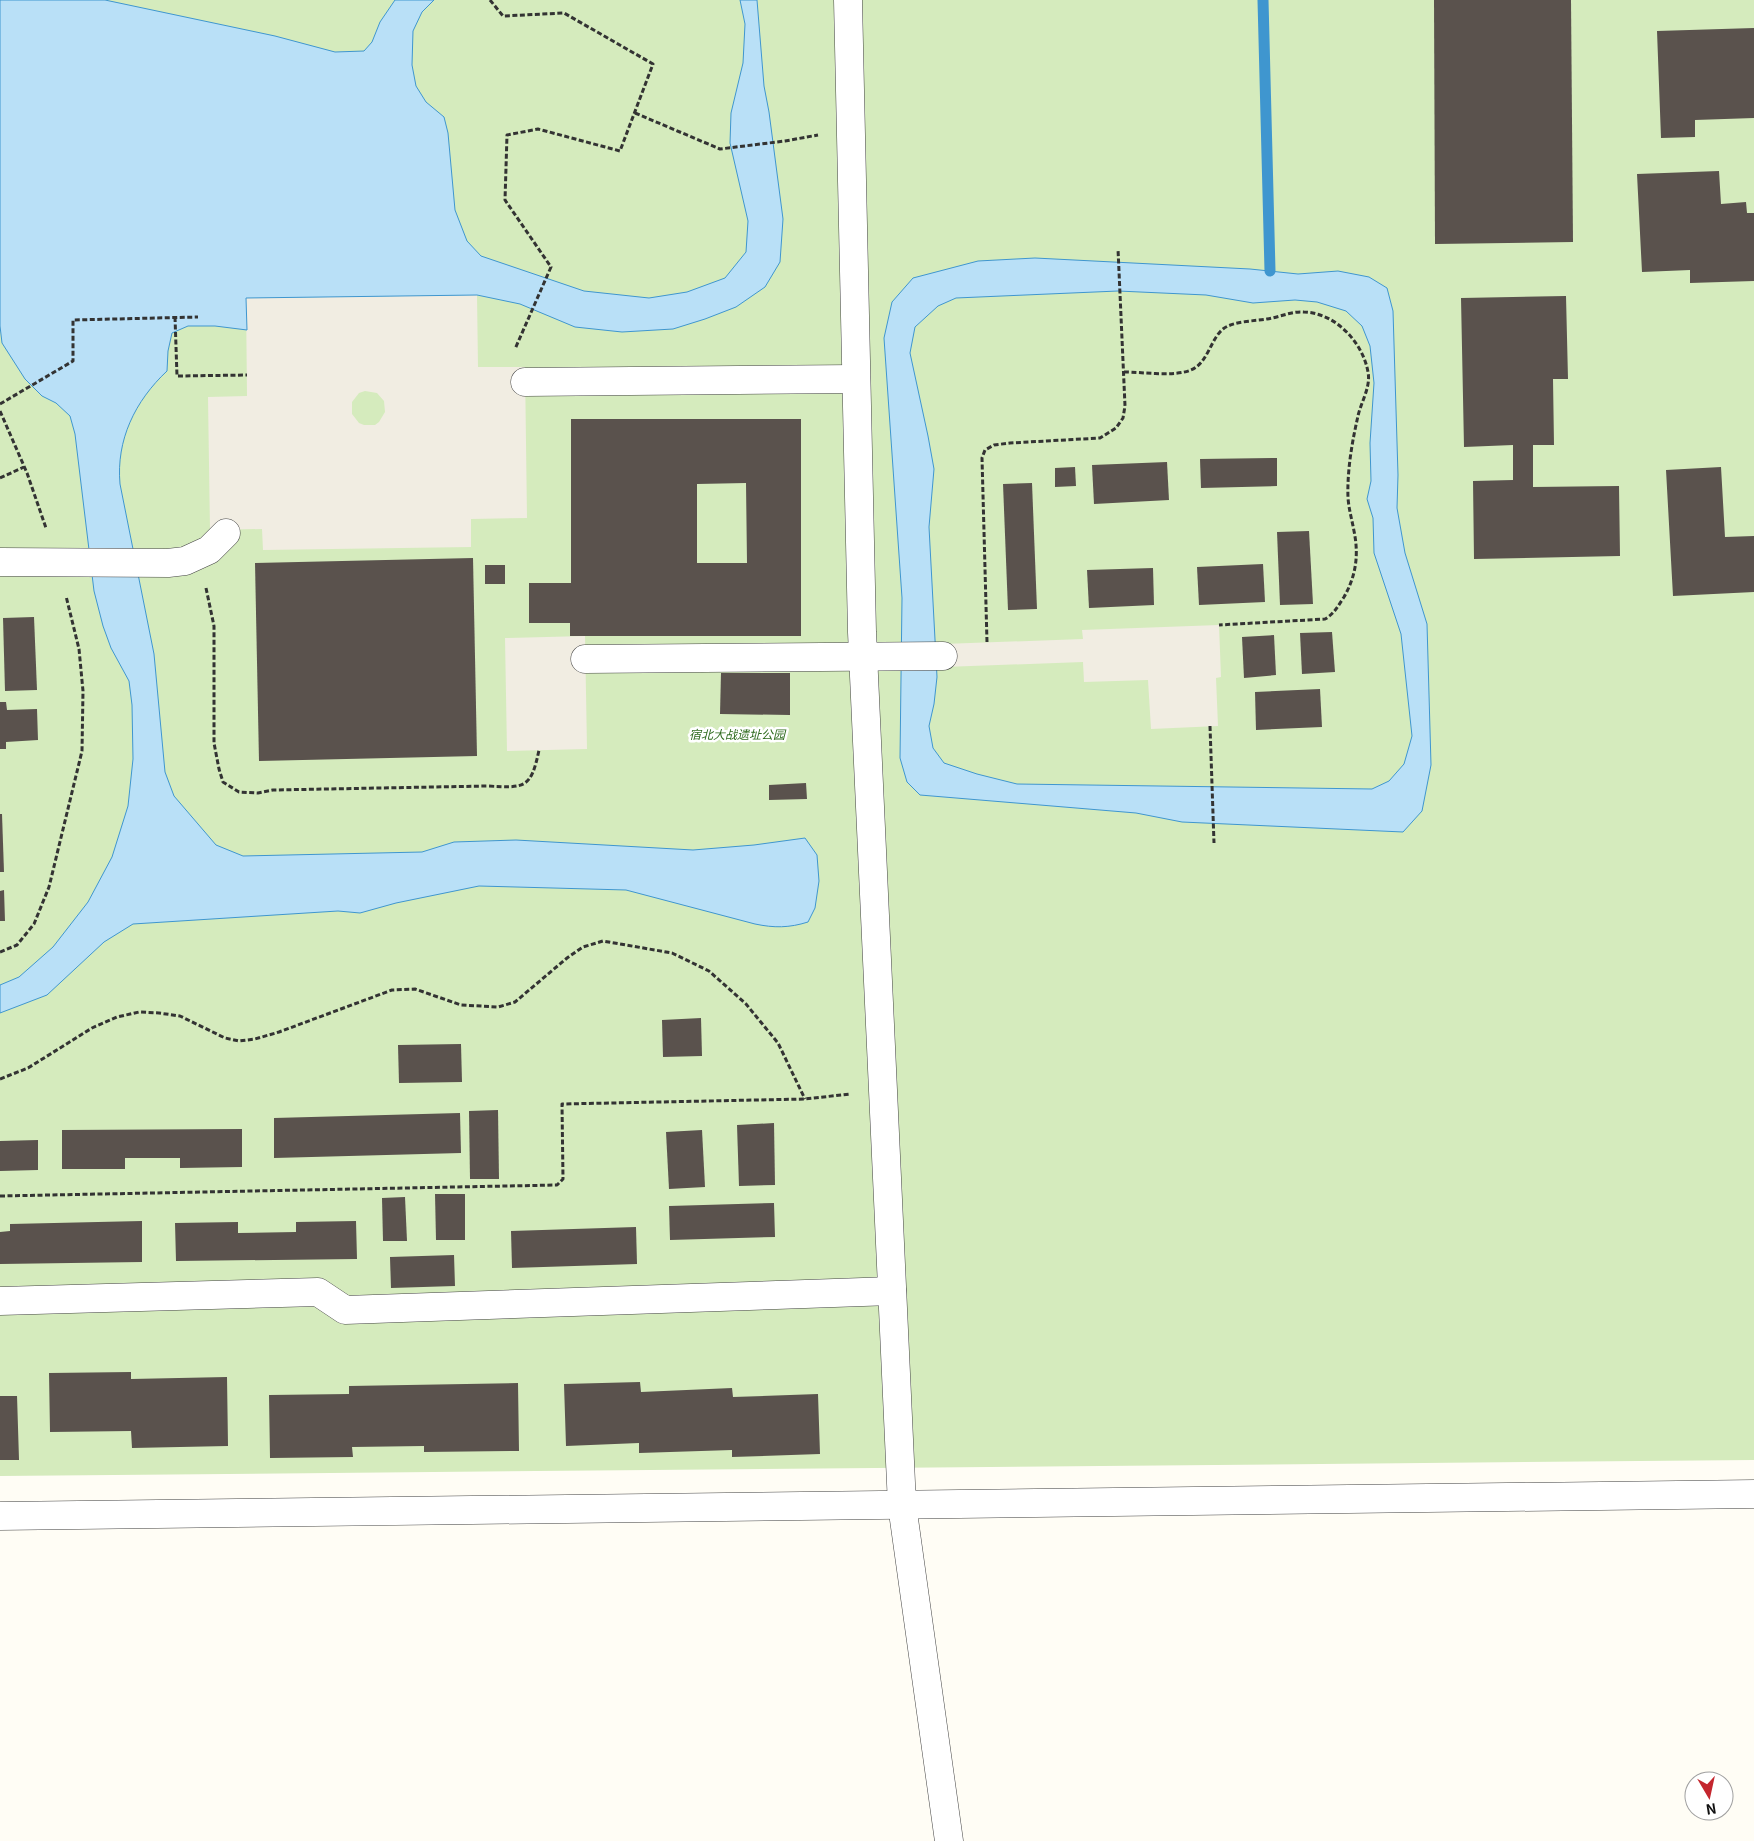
<svg xmlns="http://www.w3.org/2000/svg" width="1754" height="1841" viewBox="0 0 1754 1841" font-family="Georgia,'Noto Sans SC',serif">
	<style>
		.green { fill: #d5ebbd }
		.plaza { fill: #f1ede2; fill-rule: evenodd }
		.water { fill: #b9e0f7; stroke: #3f96cf; fill-rule: evenodd }
		.lines { fill: none; stroke-linecap: round; stroke-linejoin: round }
		.stream { stroke: #3f96cf; stroke-width: 11 }
		.building { fill: #5a524d; fill-rule: evenodd }
		.minor-casing { stroke: #444; stroke-width: 29 }
		.path { stroke: #333; stroke-width: 3; stroke-dasharray: 5 2.5; stroke-linecap: butt }
		.minor { stroke: #fff; stroke-width: 28 }
		.labels { text-anchor: middle; stroke-width: 5; stroke-linejoin: round; paint-order: stroke }
		.park-label { font-size: 12px; font-style: italic; fill: #2f6b1f; stroke: #fff }
	</style>
	<rect width="100%" height="100%" fill="#fffdf5"/>
	<path class="green" d="M0,0h1754v1460l-1754,16z"/>
	<g class="plaza">
		<path d="M477,295l1,72h47l2,151 -56,1v28l-208,3 -1,-21 -52,1 -2,-133 39,-1 -1,-98zM365,391l12,2 7,8 1,11 -6,10 -4,3h-11l-5,-2 -7,-9v-12l7,-9z"/>
		<path d="M1219,625l2,52 -5,1 2,48 -67,3 -3,-49 -64,2 -1,-20 -139,5 -1,-23 140,-5 -1,-9z"/>
		<path d="M585,636l2,113 -80,2 -2,-113z"/>
	</g>
	<g class="water">
		<path d="M0,0h105l170,36 60,16 29,-1 8,-9 8,-20 15,-22h39l-12,12 -9,19 -1,34 4,21 10,16 18,15 4,16 7,77 12,31 14,15 103,35 65,7 38,-6 38,-14 21,-26 2,-31 -18,-78 1,-30 12,-50 2,-39 -5,-24h17l7,86 5,26 14,107 -3,43 -15,25 -29,20 -31,12 -32,10 -51,3 -47,-5 -55,-23 -43,-9 -231,3 1,32 -32,-4h-27l-16,7 -4,18 -1,20c-32,30 -51,69 -47,113l34,170 11,118 9,24 42,49 27,11 179,-4 32,-10 62,-2 177,10 61,-5 51,-7 12,17 2,26 -4,27 -7,14c-19,6 -34,6 -53,2l-129,-34 -147,-4 -83,17 -36,10 -22,-2 -205,13 -29,18 -57,53 -47,18v-28l19,-8 34,-30 35,-45 24,-45 16,-51 5,-47 -1,-54 -3,-24 -18,-33 -8,-22 -9,-35 -19,-157 -5,-18 -14,-13 -14,-7 -17,-17 -23,-36 -2,-17z"/>
		<path d="M1035,258l215,11 48,5 40,-3 31,6 18,11 6,23 5,164 -1,33 8,45 22,71 4,141 -9,46 -19,21 -221,-10 -46,-9 -216,-18 -13,-13 -7,-24 2,-160 -18,-260 8,-36 21,-24 65,-17zM1118,291l88,4 47,8 42,-3 22,2 29,9 16,15 8,20 4,37 -4,60 1,38 -4,18 6,19 1,35 27,81 11,102 -8,28 -15,17 -17,8 -355,-5 -40,-10 -33,-11 -11,-15 -4,-22 5,-22 3,-27 -8,-150 5,-58 -6,-33 -18,-83 5,-26 23,-21 18,-8z"/>
	</g>
	<g class="lines">
		<path class="stream" d="M1263,0l7,271"/>
	</g>
	<g class="building">
		<path d="M1434,0h137l2,242 -138,2z"/>
		<path d="M1754,28v90l-59,2v17l-34,1 -4,-107z"/>
		<path d="M1719,171l2,33 25,-2 1,11h7v68l-64,2v-13l-48,2 -5,-98z"/>
		<path d="M1566,296l2,83h-15l1,66h-21v42l86,-1 1,70 -146,3 -1,-78 40,-1v-35l-49,2 -3,-149z"/>
		<path d="M571,419h230v217h-231v-13h-41v-40h42zM746,483l1,80h-50v-79z"/>
		<path d="M1277,458v28l-76,2 -1,-29z"/>
		<path d="M1167,462l2,38 -75,4 -2,-39z"/>
		<path d="M1075,467l1,19 -21,1v-19z"/>
		<path d="M1721,467l4,70 29,-1v56l-81,4 -7,-126z"/>
		<path d="M1032,483l5,126 -29,1 -5,-126z"/>
		<path d="M1309,531l4,73 -33,1 -3,-73z"/>
		<path d="M473,558l4,198 -218,5 -4,-198z"/>
		<path d="M1263,564l2,38 -66,3 -2,-38z"/>
		<rect x="485" y="565" width="20" height="19"/>
		<path d="M1153,568l1,37 -65,3 -2,-38z"/>
		<path d="M34,617l3,73 -32,1 -2,-73z"/>
		<path d="M1332,632l3,40 -33,2 -2,-41z"/>
		<path d="M1274,635l2,40 -32,3 -2,-41z"/>
		<path d="M721,673h69v42l-70,-1z"/>
		<path d="M1320,689l2,38 -66,3 -1,-38z"/>
		<path d="M0,702h6l1,8 30,-1 1,31 -32,2v7h-6z"/>
		<path d="M806,783l1,16 -38,1v-15z"/>
		<path d="M0,814h2l2,58h-4z"/>
		<path d="M4,890l1,31h-5v-30z"/>
		<path d="M701,1018l1,38 -39,1 -1,-37z"/>
		<path d="M461,1044l1,38 -63,1 -1,-38z"/>
		<path d="M498,1110l1,69h-29l-1,-68z"/>
		<path d="M460,1113l1,40 -187,5v-40z"/>
		<path d="M774,1123l1,62 -36,1 -2,-61z"/>
		<path d="M242,1129v38l-62,1v-10h-55v11h-63v-39z"/>
		<path d="M702,1130l3,57 -36,2 -3,-57z"/>
		<path d="M38,1140v30l-38,1v-30z"/>
		<path d="M435,1194h30v46h-29z"/>
		<path d="M405,1197l2,44h-24l-1,-43z"/>
		<path d="M774,1203l1,34 -105,3 -1,-34z"/>
		<path d="M142,1221v41l-142,2v-32l10,-1v-7z"/>
		<path d="M356,1221l1,38 -181,2 -1,-38 63,-1v11l58,-1v-10z"/>
		<path d="M636,1227l1,37 -125,4 -1,-37z"/>
		<path d="M454,1255l1,31 -64,2 -1,-31z"/>
		<path d="M131,1372v7l96,-2 1,69 -96,2 -1,-17 -81,1 -1,-59z"/>
		<path d="M640,1382l1,10 91,-4 1,9 85,-3 2,60 -88,3v-7l-93,3v-10l-73,3 -2,-62z"/>
		<path d="M518,1383l1,68 -95,1v-6l-72,1 1,10 -83,1 -1,-63 80,-1v-8z"/>
		<path d="M0,1396h17l2,64h-19z"/>
	</g>
	<g class="lines">
		<g class="minor-casing">
			<g id="minor">
				<path d="M848,0l14,632 40,873 47,336"/>
				<path d="M525,382l331,-3"/>
				<path d="M0,562l168,1 17,-2 24,-11 17,-17"/>
				<path d="M585,659l358,-3"/>
				<path d="M0,1301l318,-9 27,18 547,-19"/>
				<path d="M0,1516l1754,-22"/>
			</g>
		</g>
		<g class="path">
			<path d="M490,0l13,16 61,-3 89,51 -33,87 -82,-22 -31,6 -2,65 46,67 -36,82"/>
			<path d="M635,113l85,36 65,-8 33,-6"/>
			<path d="M175,317l2,59 70,-1"/>
			<path d="M1124,372c19,0 50,5 67,-2 17,-7 19,-30 32,-41 10,-8 33,-8 44,-10 13,-2 25,-8 37,-7 32,1 59,31 64,60 3,15 -7,30 -10,44 -6,26 -11,55 -10,82 1,12 4,22 6,33 5,24 2,45 -10,66 -6,9 -10,17 -19,22l-106,6"/>
			<path d="M0,404l73,-43v-41l125,-3"/>
			<path d="M0,411l27,62 19,55"/>
			<path d="M0,478l24,-11"/>
			<path d="M206,588l8,38v117l5,26 4,13 16,10 19,1 15,-3 214,-4c38,2 44,3 52,-36"/>
			<path d="M987,642l-5,-184 3,-8 9,-5 16,-2 90,-5 16,-10 7,-10 2,-12 -7,-157"/>
			<path d="M1210,726l4,117"/>
			<path d="M0,952l17,-7 17,-21 15,-37 33,-136 1,-60 -4,-42 -13,-53"/>
			<path d="M0,1079l28,-11 64,-40 25,-11 22,-5 20,1 21,3 45,22 14,3 16,-2 24,-7 113,-42 23,-1 46,16 37,2 17,-5 52,-44 16,-11 20,-6 69,12 37,18 37,33 32,39 27,56"/>
			<path d="M0,1196l557,-11 6,-6 -1,-75 243,-5 45,-5"/>
		</g>
		<use href="#minor" class="minor"/>
	</g>
	<g class="labels">
		<g class="park-label">
			<text x="737" y="739">宿北大战遗址公园</text>
		</g>
	</g>
	<g transform="translate(1709 1796) rotate(171)"><circle r="24" fill="#ffffff" stroke="#a0a0a0"/>
	<path d="M0-4L9 19L0 12L-9 19Z" fill="#c4262e"/>
	<text y="-8" font-size="14" font-weight="bold" text-anchor="middle" fill="#111111">N</text>
	</g>
</svg>
